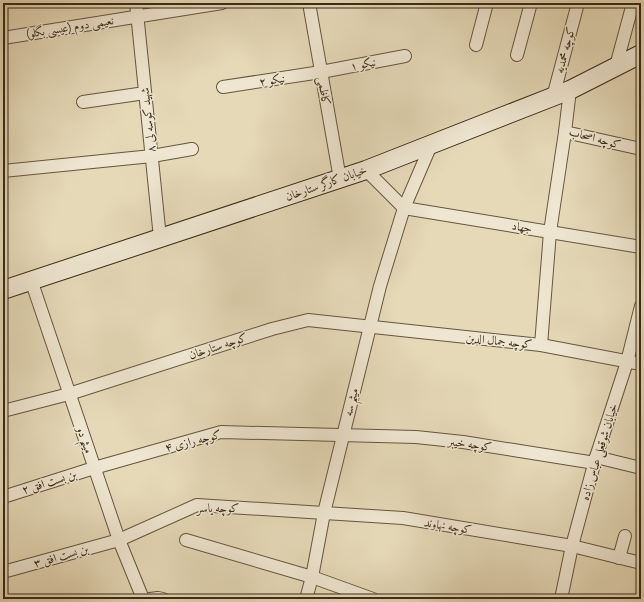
<svg xmlns="http://www.w3.org/2000/svg" width="644" height="602" viewBox="0 0 644 602" font-family="'IM FELL Great Primer',Amiri,serif">
	<style>
		.lines { fill: none; stroke-linecap: round; stroke-linejoin: round }
		.street-casing { stroke: #66563e; stroke-width: 14 }
		.secondary-casing { stroke: #3b2b16; stroke-width: 20 }
		.street { stroke: #eee6d1; stroke-width: 12 }
		.secondary { stroke: #eee6d1; stroke-width: 18 }
		.labels { text-anchor: middle; stroke-width: 3; stroke-linejoin: round; paint-order: stroke }
		.street-label { font-size: 12px; fill: #3b2b16; stroke: #eee6d1 }
	</style>
	<rect width="100%" height="100%" fill="#e5d9b8"/>
	<filter id="stains"><feTurbulence type="fractalNoise" baseFrequency=".005" numOctaves="4"/><feColorMatrix values="0 0 0 0 .2 0 0 0 0 .09 0 0 0 0 .02 0 0 0 .5 -.17"/></filter>
	<radialGradient id="worn" r=".72"><stop offset=".6" stop-color="#630" stop-opacity="0"/><stop offset="1" stop-color="#630" stop-opacity=".3"/></radialGradient>
	<g class="lines">
		<g class="street-casing">
			<g id="street">
				<path d="M136,3l24,235"/>
				<path d="M309,3l31,176"/>
				<path d="M3,38l219,-35"/>
				<path d="M476,45l11,-42"/>
				<path d="M517,55l14,-52"/>
				<path d="M616,66l17,-63"/>
				<path d="M223,87l98,-15 84,-16"/>
				<path d="M570,90l-5,42 76,17"/>
				<path d="M553,97l25,-94"/>
				<path d="M83,102l62,-9"/>
				<path d="M366,170l38,38"/>
				<path d="M3,171l149,-15 40,-7"/>
				<path d="M404,208l237,39"/>
				<path d="M31,280l88,260 24,59"/>
				<path d="M541,345l9,-113 15,-100"/>
				<path d="M3,411l66,-17 203,-65 36,-9 233,25 100,19"/>
				<path d="M596,457l45,11"/>
				<path d="M3,497l91,-29 127,-36 195,5 47,5 132,21"/>
				<path d="M186,540l126,37 61,22"/>
				<path d="M619,558l6,-22"/>
				<path d="M3,572l116,-32 78,-35 206,13 169,28 69,17"/>
				<path d="M150,599l8,-1 5,1"/>
				<path d="M306,599l6,-22 12,-64 56,-227 24,-78 27,-63"/>
				<path d="M561,599l11,-53 24,-89 31,-95 14,-56"/>
			</g>
		</g>
		<g class="secondary-casing">
			<path id="secondary" d="M3,290l363,-120 204,-80 71,-36"/>
		</g>
		<use href="#street" class="street"/>
		<use href="#secondary" class="secondary"/>
	</g>
	<g class="labels">
		<g class="street-label">
			<text transform="translate(70 27) rotate(-9)" y="4">نعیمی دوم (عیسی بگلو)</text>
			<text transform="translate(565 50) rotate(-75)" y="4">کوچه محمدیه</text>
			<text transform="translate(363 64) rotate(-11)" y="4">نیکو ۱</text>
			<text transform="translate(272 80) rotate(-9)" y="4">نیکو ۲</text>
			<text transform="translate(324 91) rotate(80)" y="4">کاظمی</text>
			<text transform="translate(148 120) rotate(-96)" y="4">شهید کوسه لی ۸</text>
			<text transform="translate(595 138) rotate(15)" y="4">کوچه اصحاب</text>
			<text transform="translate(326 183) rotate(-19)" y="4">خیابان کارگر ستارخان</text>
			<text transform="translate(522 227) rotate(9)" y="4">جهاد</text>
			<text transform="translate(499 341) rotate(6)" y="4">کوچه جمال الدین</text>
			<text transform="translate(218 346) rotate(-18)" y="4">کوچه ستارخان</text>
			<text transform="translate(351 402) rotate(-76)" y="4">میثم سه</text>
			<text transform="translate(85 440) rotate(71)" y="4">میثم دو</text>
			<text transform="translate(193 441) rotate(-14)" y="4">کوچه رازی ۴</text>
			<text transform="translate(470 444) rotate(8)" y="4">کوچه خیبر</text>
			<text transform="translate(599 452) rotate(-73)" y="4">خیابان شوقعلی عباس زاده</text>
			<text transform="translate(49 482) rotate(-17)" y="4">بن بست افق ۲</text>
			<text x="218" y="512">کوچه یاسر</text>
			<text transform="translate(448 526) rotate(9)" y="4">کوچه نهاوند</text>
			<text transform="translate(61 556) rotate(-16)" y="4">بن بست افق ۳</text>
		</g>
	</g>
	<rect width="644" height="602" fill="none" stroke="#e5d9b8" stroke-width="16"/>
	<rect x="4" y="4" width="636" height="594" fill="none" stroke="#3b2b16" stroke-width="2"/>
	<rect x="8" y="8" width="628" height="586" fill="none" stroke="#3b2b16"/>
	<rect width="100%" height="100%" filter="url(#stains)"/>
	<rect width="100%" height="100%" fill="url(#worn)"/>
</svg>
